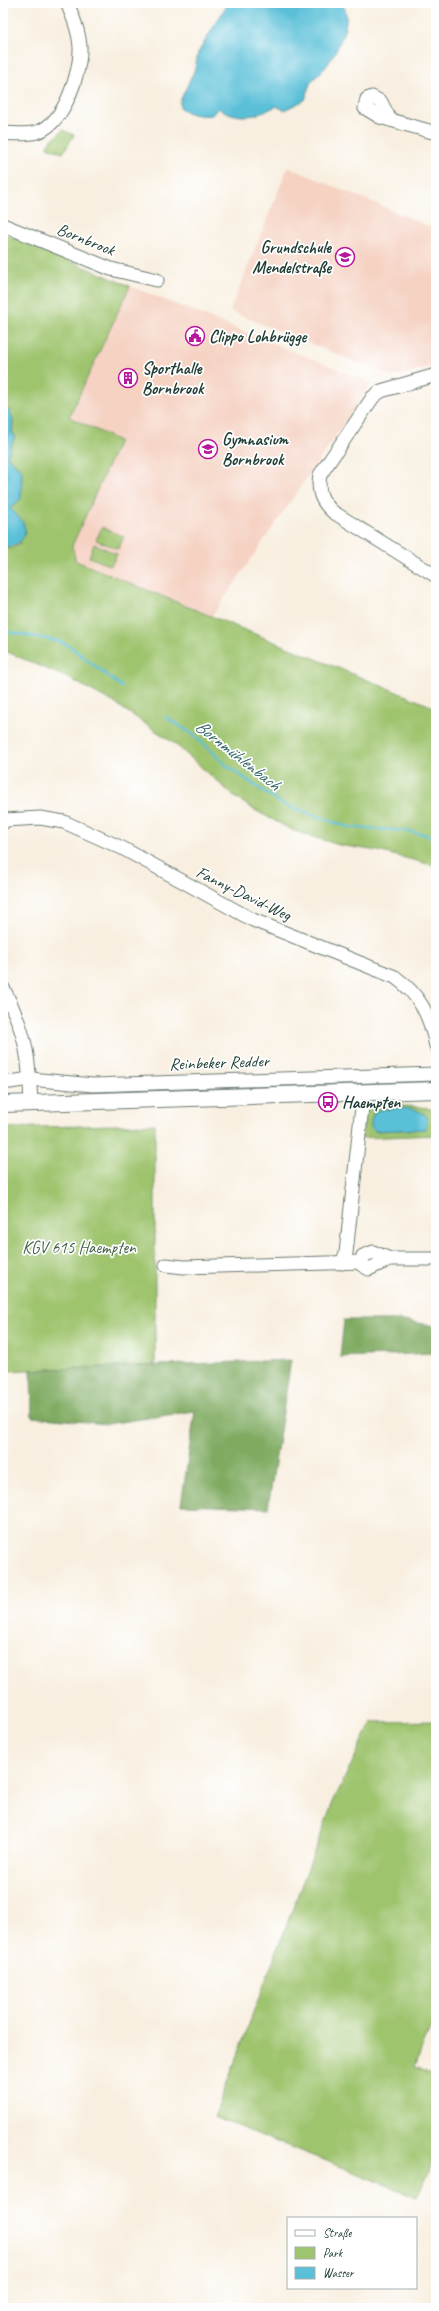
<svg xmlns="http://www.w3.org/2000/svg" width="439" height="2311" viewBox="0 0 439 2311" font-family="Caveat,sans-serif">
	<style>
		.built { fill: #f5d2c2 }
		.green { fill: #9fc46e; stroke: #5f8051; fill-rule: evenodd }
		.forest { fill: #7faa61; stroke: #4f744a }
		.water { fill: #5ac0d8; stroke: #3c7e86 }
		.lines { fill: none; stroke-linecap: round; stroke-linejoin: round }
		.stream { stroke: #5ac0d8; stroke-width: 2.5 }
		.minor-casing { stroke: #6b7b70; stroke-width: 15 }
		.major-casing { stroke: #6b7b70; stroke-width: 18 }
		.minor { stroke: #fff; stroke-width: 13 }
		.major { stroke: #fff; stroke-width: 16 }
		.labels { text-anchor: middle; stroke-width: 3.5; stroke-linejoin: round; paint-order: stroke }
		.street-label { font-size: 17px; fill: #1f3d34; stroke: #fff }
		.poi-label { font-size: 17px; font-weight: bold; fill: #1f3d34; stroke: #fff; text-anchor: start }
		.park-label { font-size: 17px; fill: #3f5f42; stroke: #fff }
		.water-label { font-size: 18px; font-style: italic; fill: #316465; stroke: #fff }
	</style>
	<rect width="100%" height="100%" fill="#fff"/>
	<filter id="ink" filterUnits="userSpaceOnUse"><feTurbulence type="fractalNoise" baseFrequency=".025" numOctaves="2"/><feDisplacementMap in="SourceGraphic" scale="8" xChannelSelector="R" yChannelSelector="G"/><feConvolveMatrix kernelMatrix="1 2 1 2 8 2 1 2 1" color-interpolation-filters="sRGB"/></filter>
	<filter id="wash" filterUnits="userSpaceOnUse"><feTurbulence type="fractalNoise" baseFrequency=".012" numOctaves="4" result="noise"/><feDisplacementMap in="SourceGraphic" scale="16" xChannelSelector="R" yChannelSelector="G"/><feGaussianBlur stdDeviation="0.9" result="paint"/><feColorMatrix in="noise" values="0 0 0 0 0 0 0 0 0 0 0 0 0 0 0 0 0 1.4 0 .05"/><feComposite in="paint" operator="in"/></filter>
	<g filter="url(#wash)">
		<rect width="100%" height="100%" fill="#f8efe0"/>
		<g class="built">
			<path d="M288,167l148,62v136l-43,12 -163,-66z"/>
			<path d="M130,286l242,97 -160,233 -136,-55 -4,-15 47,-105 -50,-23z"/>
		</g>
		<g class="green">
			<path d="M63,130l11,5 -11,18 -16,-6 2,-5z"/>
			<path d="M3,233l127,53 -61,131 50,24 -47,105 4,15 360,147v158l-58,-15 -39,-6 -45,-14 -41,-22 -18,-12 -61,-54 -61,-41 -41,-22 -69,-30v-102h9l8,-5 3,-20 -13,-15 10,-40 -13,-11 8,-21 -3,-3c2,-13 1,-20 -9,-28z"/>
			<path d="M102,527l22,10 -6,12 -22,-9z"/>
			<path d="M94,544l23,10 -6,12 -22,-9z"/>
			<path d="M367,1104l54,3 15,3v25l-75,3zM389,1109l37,20 -51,2 -2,-17 5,-4z"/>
			<path d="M155,1124v241l-152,6v-243z"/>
			<path d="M436,1721v294l-22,52 22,9v78l-19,43 -203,-80 119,-315 39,-80z"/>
		</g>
		<g class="forest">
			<path d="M344,1320h54l38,6v27l-96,4z"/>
			<path d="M291,1360l-23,148 -87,-3 14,-94 -88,13 -75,-7 -1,-47z"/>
		</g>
		<g class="water">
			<path d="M228,3h112c17,12 -5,53 -16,66 -4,5 -10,8 -13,13 -3,5 -4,13 -6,18l-21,10 -8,-4c-21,12 -37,14 -58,2l-6,7c-13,1 -22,0 -32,-7v-7l15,-32 3,-16z"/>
			<path d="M3,405c10,8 11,15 9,27l3,4 -8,21 15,14 -1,28 -11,9c4,4 10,10 13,15 7,16 -7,23 -20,25z"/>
			<path d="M378,1110c15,-1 42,-6 50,9l-2,10 -51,2 -4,-4c0,-8 1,-13 7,-17z"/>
		</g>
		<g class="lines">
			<g class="stream">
				<path d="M3,631l55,10 10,4 54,42"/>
				<path d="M166,717l29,19 32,30 55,38 66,23 59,4 20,4 9,5"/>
			</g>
		</g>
	</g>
	<g filter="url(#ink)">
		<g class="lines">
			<g class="minor-casing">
				<g id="minor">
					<path d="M390,120l-9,-18 -9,-5 -5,2 -2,9 15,9 56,16"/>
					<path d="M3,133c11,1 23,2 34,-1 27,-8 44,-59 43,-85 -1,-16 -7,-30 -13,-44"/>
					<path d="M3,225l108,44 46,11"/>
					<path d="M436,375l-55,16 -8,6 -53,78c-3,16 1,26 13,37l103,64"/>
					<path d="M3,823l2,-3 35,-2 24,4 58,26 131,72 142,57c25,18 35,39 41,69"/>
					<path d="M3,988c23,45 26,66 28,116"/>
					<path d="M3,1083l27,-4 63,6 343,-11"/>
					<path d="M390,1259l-21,10 -7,-4 1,-9 10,-4 17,7h46"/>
					<path d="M342,1263l4,-10 16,-146 -1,-15"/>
					<path d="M166,1265l18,2 178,-5"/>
				</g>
			</g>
			<g class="major-casing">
				<path id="major" d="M3,1104l433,-14"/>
			</g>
			<use href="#minor" class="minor"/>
			<use href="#major" class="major"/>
		</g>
	</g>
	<defs>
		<g id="school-ring" transform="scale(1)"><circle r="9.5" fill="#fff" stroke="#b5179e" stroke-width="1.5"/><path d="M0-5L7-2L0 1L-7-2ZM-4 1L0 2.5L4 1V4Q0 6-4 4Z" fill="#b5179e"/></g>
		<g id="civic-ring" transform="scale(1)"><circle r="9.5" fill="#fff" stroke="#b5179e" stroke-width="1.5"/><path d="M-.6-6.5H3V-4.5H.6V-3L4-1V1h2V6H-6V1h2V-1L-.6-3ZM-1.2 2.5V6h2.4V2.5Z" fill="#b5179e"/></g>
		<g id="building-ring" transform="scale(1)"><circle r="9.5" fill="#fff" stroke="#b5179e" stroke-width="1.5"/><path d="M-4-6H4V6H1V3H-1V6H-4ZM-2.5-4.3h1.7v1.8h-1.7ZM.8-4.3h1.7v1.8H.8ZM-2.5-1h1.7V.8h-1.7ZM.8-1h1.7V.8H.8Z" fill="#b5179e"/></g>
		<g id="bus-ring" transform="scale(1)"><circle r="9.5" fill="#fff" stroke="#b5179e" stroke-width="1.5"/><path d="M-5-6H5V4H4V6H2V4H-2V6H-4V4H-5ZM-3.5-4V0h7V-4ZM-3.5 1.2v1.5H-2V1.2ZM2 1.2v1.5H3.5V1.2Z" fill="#b5179e"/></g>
	</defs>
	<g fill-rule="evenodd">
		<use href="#school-ring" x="345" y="257"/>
		<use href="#civic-ring" x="195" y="336"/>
		<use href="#building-ring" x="128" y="378"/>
		<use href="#school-ring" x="208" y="449"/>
		<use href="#bus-ring" x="328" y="1102"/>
	</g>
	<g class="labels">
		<g class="street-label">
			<text transform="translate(86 239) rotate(22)" y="6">Bornbrook</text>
			<text transform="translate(244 893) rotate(26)" y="6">Fanny-David-Weg</text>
			<text transform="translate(219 1062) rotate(-2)" y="6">Reinbeker Redder</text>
		</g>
		<g class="poi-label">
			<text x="331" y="253" text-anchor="end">Grundschule<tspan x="331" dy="20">Mendelstraße</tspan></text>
			<text x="209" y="342">Clippo Lohbrügge</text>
			<text x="142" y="374">Sporthalle<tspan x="142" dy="20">Bornbrook</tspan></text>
			<text x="222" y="445">Gymnasium<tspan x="222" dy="20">Bornbrook</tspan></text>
			<text x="342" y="1108">Haempten</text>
		</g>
		<g class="park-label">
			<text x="79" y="1253">KGV 615 Haempten</text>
		</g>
		<g class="water-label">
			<text transform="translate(238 755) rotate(38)" y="6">Bornmühlenbach</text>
		</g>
	</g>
	<rect width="439" height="2311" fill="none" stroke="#fff" stroke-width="16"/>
	<rect x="287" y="2217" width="130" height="72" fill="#ffffff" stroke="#a5b1ae"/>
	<rect x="295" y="2230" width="20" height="6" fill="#ffffff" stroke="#a5b1ae"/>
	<text x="323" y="2237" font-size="12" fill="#1f3d34">Straße</text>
	<rect x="295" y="2247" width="20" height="12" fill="#9fc46e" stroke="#a5b1ae"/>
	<text x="323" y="2257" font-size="12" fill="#1f3d34">Park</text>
	<rect x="295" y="2267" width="20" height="12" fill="#5ac0d8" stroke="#a5b1ae"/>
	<text x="323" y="2277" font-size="12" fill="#1f3d34">Wasser</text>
</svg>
